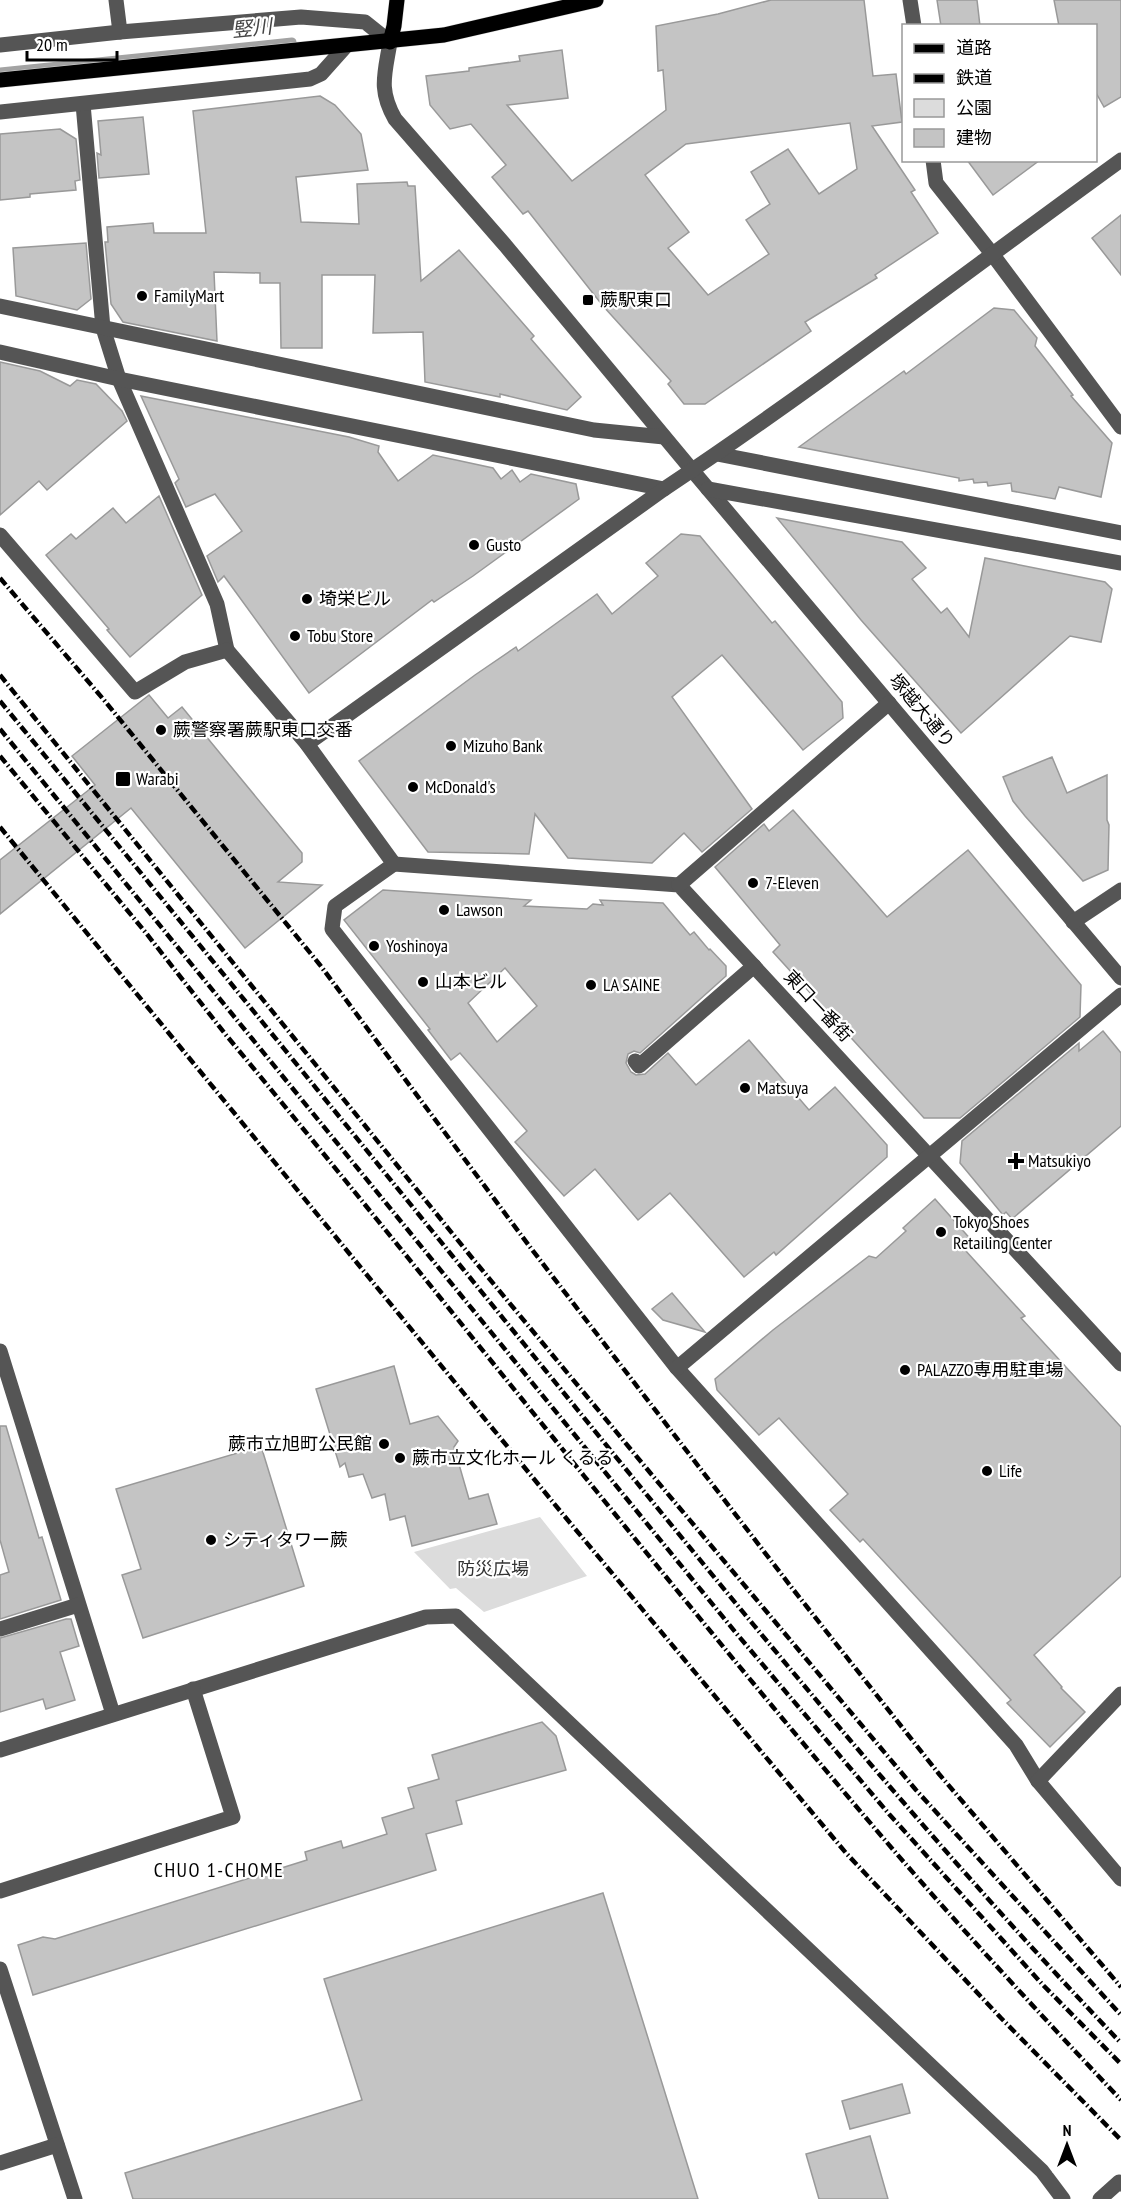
<svg xmlns="http://www.w3.org/2000/svg" width="1121" height="2199" viewBox="0 0 1121 2199" font-family="'PT Sans Narrow','Noto Sans JP',sans-serif">
	<style>
		.green { fill: #dcdcdc }
		.lines { fill: none; stroke-linecap: round; stroke-linejoin: round }
		.stream { stroke: #a3a3a3; stroke-width: 9 }
		.building { fill: #c4c4c4; stroke: #999; stroke-width: 1.5; fill-rule: evenodd }
		.major-casing { stroke: #dbdbdb; stroke-width: 16 }
		.minor { stroke: #555; stroke-width: 15 }
		.major { stroke: #000; stroke-width: 15 }
		.rail { stroke: #000; stroke-width: 4.5; stroke-dasharray: 9 3 1.5 3; stroke-linecap: butt }
		.poi-dot { fill: #000; stroke: #fff; stroke-width: 2 }
		.labels { text-anchor: middle; stroke-width: 4.5; stroke-linejoin: round; paint-order: stroke }
		.poi-label { font-size: 18px; fill: #000; stroke: #fff; text-anchor: start }
		.street-label { font-size: 18px; fill: #000; stroke: #fff }
		.park-label { font-size: 18px; fill: #333; stroke: #fff }
		.water-label { font-size: 20px; font-style: italic; fill: #444; stroke: #fff }
		.neighbourhood-label { font-size: 20px; letter-spacing: 1.5px; fill: #000; stroke: #fff }
	</style>
	<rect width="100%" height="100%" fill="#fff"/>
	<path class="green" d="M540,1517l47,59 -103,36 -28,-24 -6,1 -36,-37z"/>
	<g class="lines">
		<path class="stream" d="M0,72l292,-30"/>
	</g>
	<g class="building">
		<path d="M771,0h93l9,76 23,-2 6,48 -30,4 43,64 -4,2 27,41 -63,42 2,3 -72,44 6,9 -106,73h-21l-16,-20 3,-3 -68,-75 -75,-95 -5,3 -31,-37 14,-12 -35,-41 -21,5 -20,-24 -4,-29 43,-5v-3l51,-7 -1,-5 43,-6 6,48 -61,7 65,76 94,-71 -3,-40 -5,1 -2,-45 62,-12zM850,123l7,46 -38,25 -31,-45 -37,23 19,32 -24,16 23,34 -61,41 -40,-47 21,-16 -44,-57 41,-31z"/>
		<path d="M937,0h40l3,26h-39z"/>
		<path d="M1054,0h67v97l-17,10 -9,-16v-65h-36z"/>
		<path d="M320,96l15,9 26,29 7,36 -72,7 5,45 58,2 -2,-40 50,-2 1,4h7l6,95 38,-31 75,86 -3,3 50,58 -14,13 -67,-16v3l-75,-15 -2,-50 -50,1 2,-58h-53v73h-41l-1,-65h-20v-10l-46,-1 3,69 -94,-19 -12,-18 -6,-62h3l-1,-15 46,-4 1,10h52l-13,-122z"/>
		<path d="M143,117l6,57 -50,4 -2,-25 4,2 -3,-34z"/>
		<path d="M60,129l16,10 4,41 -5,1 1,9 -46,4v3l-30,3v-66z"/>
		<path d="M967,160h73l-47,35z"/>
		<path d="M1121,215v60l-29,-37z"/>
		<path d="M86,243l5,56 -14,11 -61,-14 -3,-48z"/>
		<path d="M994,308l20,2 23,28 -2,8 38,49 -2,1 41,47 -11,54 -42,-10 -4,12 -43,-8 -1,-8 -23,3 -1,-4 -13,1 -1,-4 -14,2v-3l-160,-31 105,-76 2,3z"/>
		<path d="M0,362l40,9 30,15 7,-6 19,4 26,27 5,10 -80,69 -8,-9 -39,34z"/>
		<path d="M141,396l208,41 30,9 -1,6 20,29 35,-26 60,13 8,11 11,-9 8,12 11,-8 45,10 3,15 -106,77 -39,26 -2,-2 -123,93 -85,-117 -6,6 -11,-26 35,-25 -27,-37 -29,13 -11,-24 4,-4z"/>
		<path d="M159,496l43,99 -72,62 -23,-27 2,-1 -63,-74 25,-21 5,5 37,-31 13,15z"/>
		<path d="M777,518l125,24 24,26 -14,11 29,34 6,-5 22,29 16,-79 120,24 7,7 -11,53 -31,-6 -109,97 -100,-113z"/>
		<path d="M681,534l19,2 72,87 3,-2 67,81 1,16 -40,32 -81,-95 -50,42 80,112 -50,43 -18,-19 -32,30 -84,-5 -33,-44 -6,40 -101,-2 -69,-91 116,-86 41,-28 2,4 79,-57 15,20 46,-38 -12,-13z"/>
		<path d="M149,695l19,23 14,-11 120,146v9l-24,20 44,3 -77,63 -114,-140 -131,106v-54l95,-75 -23,-29z"/>
		<path d="M1052,757l15,36 40,-18v45l2,5 -1,45 -25,11 -58,-65 -12,-15 -10,-24z"/>
		<path d="M793,810l94,107 81,-67 113,135 -1,32 -120,101h-36l-151,-166 7,-7 -65,-78 49,-43 5,7z"/>
		<path d="M383,890l148,10 -7,6 63,3 6,-5 10,1 -3,-5 63,3 27,32 4,-3 15,18 1,-1 16,17v10l-86,77 -6,-2 -6,3 -2,9 5,9 5,3 9,-1 23,-21 28,32 53,-45 60,70 26,-23 52,58v12l-111,98 -2,-3 -30,25 -74,-84 -32,27 -43,-51 -31,27 -49,-54 12,-11 -67,-78 -9,7 -23,-30 2,-1 -86,-109zM505,968l32,38 -40,36 -29,-39z"/>
		<path d="M1103,1031l18,22v73l-109,93 -6,-7 -3,3 -43,-52 2,-22 117,-98v8z"/>
		<path d="M935,1199l38,43 -8,8 60,66 -4,2 100,109v149l-87,79 28,32 -1,1 24,24 -35,35 -43,-44 4,-3 -148,-161 -3,3 -30,-32 18,-16 -69,-76 -20,17 -42,-45 -2,-11 58,-49 96,-74 7,2 30,-27 -3,-3z"/>
		<path d="M672,1293l33,39 -42,-12 -11,-11z"/>
		<path d="M394,1366l16,58 28,-8 20,25 -4,6 15,52 19,-5 9,30 -85,22 -7,-30 -15,4 -5,-26 -13,4 -9,-24 -14,3 -4,-14 -5,4 -24,-78z"/>
		<path d="M0,1426h6l33,112 3,-1 19,63 -61,19v-44l9,-3 -9,-32z"/>
		<path d="M261,1446l43,140 -161,52 -21,-63 19,-6 -25,-80z"/>
		<path d="M66,1619h5l8,27 -19,6 15,48 -29,9 -3,-10 -43,13v-74z"/>
		<path d="M542,1722l14,14 10,34 -110,31 6,23 -36,10 10,36 -403,125 -15,-50 25,-8 12,2 252,-79 -2,-8 36,-11 2,7 44,-14 -5,-16 32,-10 -6,-20 31,-9 -7,-24z"/>
		<path d="M603,1893l95,306h-565l-8,-26 237,-73 -38,-121z"/>
		<path d="M902,2084l8,29 -60,16 -8,-28z"/>
		<path d="M870,2136l18,63h-69l-13,-45z"/>
	</g>
	<g class="lines">
		<g class="major-casing">
			<g id="major">
				<path d="M390,42l4,-16 3,-26"/>
				<path d="M0,80l444,-45 152,-35"/>
			</g>
		</g>
		<g class="minor">
			<path d="M116,0l4,32"/>
			<path d="M910,0l4,26"/>
			<path d="M0,45l120,-13 181,-15 64,5 25,20c-5,32 -12,47 5,77l110,126 187,225 429,508"/>
			<path d="M83,104l20,224 16,51 98,225 10,46"/>
			<path d="M0,112l310,-33 11,-5 25,-28"/>
			<path d="M933,160l3,23 57,72 128,172"/>
			<path d="M0,306l594,124 70,7"/>
			<path d="M0,352l119,27 545,110"/>
			<path d="M717,454l404,79"/>
			<path d="M708,489l413,74"/>
			<path d="M0,535l135,157 50,-30 42,-12 80,94 87,120 -59,42 -3,23 345,439 339,377 22,36 83,98"/>
			<path d="M307,744l357,-255c156,-104 305,-219 457,-329"/>
			<path d="M394,864l285,21 442,479"/>
			<path d="M679,885l210,-182"/>
			<path d="M1073,922l48,-32"/>
			<path d="M635,1061l4,5 115,-100"/>
			<path d="M0,1351l113,363"/>
			<path d="M677,1368l444,-373"/>
			<path d="M0,1629l78,-24"/>
			<path d="M0,1750l426,-133 30,-1 586,555 21,28"/>
			<path d="M1038,1781l83,-87"/>
			<path d="M0,1891l233,-74 -40,-128"/>
			<path d="M0,1969l75,230"/>
			<path d="M0,2163l57,-18"/>
			<path d="M1100,2199l19,-17 2,2"/>
		</g>
		<use href="#major" class="major"/>
		<g class="rail">
			<path d="M0,578l104,122 216,265 210,282 262,341 147,186 182,213"/>
			<path d="M0,675l473,584 179,216 264,315 205,225"/>
			<path d="M0,701c199,242 396,486 594,729 170,209 341,418 527,613"/>
			<path d="M0,729l736,904 153,181 154,171 78,79"/>
			<path d="M0,756l146,177 80,102c217,262 426,531 646,790 80,94 164,185 249,275"/>
			<path d="M0,827l561,685 285,341 155,165 120,122"/>
		</g>
	</g>
	<g class="poi-dot">
		<circle cx="142" cy="296" r="6"/>
		<rect x="582" y="294" width="12" height="12" rx="3"/>
		<circle cx="474" cy="545" r="6"/>
		<circle cx="307" cy="599" r="6"/>
		<circle cx="295" cy="636" r="6"/>
		<circle cx="161" cy="730" r="6"/>
		<circle cx="451" cy="746" r="6"/>
		<rect x="115" y="771" width="16" height="16" rx="3"/>
		<circle cx="413" cy="787" r="6"/>
		<circle cx="753" cy="883" r="6"/>
		<circle cx="444" cy="910" r="6"/>
		<circle cx="374" cy="946" r="6"/>
		<circle cx="423" cy="982" r="6"/>
		<circle cx="591" cy="985" r="6"/>
		<circle cx="745" cy="1088" r="6"/>
		<path d="M1013 1152h6v6h6v6h-6v6h-6v-6h-6v-6h6z"/>
		<circle cx="941" cy="1232" r="6"/>
		<circle cx="905" cy="1370" r="6"/>
		<circle cx="384" cy="1444" r="6"/>
		<circle cx="400" cy="1458" r="6"/>
		<circle cx="987" cy="1471" r="6"/>
		<circle cx="211" cy="1540" r="6"/>
	</g>
	<g class="labels">
		<g class="poi-label">
			<text x="154" y="302">FamilyMart</text>
			<text x="600" y="306">蕨駅東口</text>
			<text x="486" y="551">Gusto</text>
			<text x="319" y="605">埼栄ビル</text>
			<text x="307" y="642">Tobu Store</text>
			<text x="173" y="736">蕨警察署蕨駅東口交番</text>
			<text x="463" y="752">Mizuho Bank</text>
			<text x="136" y="785">Warabi</text>
			<text x="425" y="793">McDonald's</text>
			<text x="765" y="889">7-Eleven</text>
			<text x="456" y="916">Lawson</text>
			<text x="386" y="952">Yoshinoya</text>
			<text x="435" y="988">山本ビル</text>
			<text x="603" y="991">LA SAINE</text>
			<text x="757" y="1094">Matsuya</text>
			<text x="1028" y="1167">Matsukiyo</text>
			<text x="953" y="1228">Tokyo Shoes<tspan x="953" dy="21">Retailing Center</tspan></text>
			<text x="917" y="1376">PALAZZO専用駐車場</text>
			<text x="372" y="1450" text-anchor="end">蕨市立旭町公民館</text>
			<text x="412" y="1464">蕨市立文化ホール くるる</text>
			<text x="999" y="1477">Life</text>
			<text x="223" y="1546">シティタワー蕨</text>
		</g>
		<g class="street-label">
			<text transform="translate(922 711) rotate(50)" y="6">塚越大通り</text>
			<text transform="translate(818 1006) rotate(47)" y="6">東口一番街</text>
		</g>
		<g class="park-label">
			<text x="493" y="1575">防災広場</text>
		</g>
		<g class="water-label">
			<text transform="translate(252 28) rotate(-6)" y="7">竪川</text>
		</g>
		<g class="neighbourhood-label">
			<text x="219" y="1877">CHUO 1-CHOME</text>
		</g>
	</g>
	<rect x="902" y="24" width="195" height="138" fill="#ffffff" stroke="#999999" stroke-width="1.5"/>
	<rect x="914" y="44" width="30" height="9" fill="#000000" stroke="#999999" stroke-width="1.5"/>
	<text x="956" y="54" font-size="18" fill="#000000">道路</text>
	<rect x="914" y="74" width="30" height="9" fill="#000000" stroke="#999999" stroke-width="1.5"/>
	<text x="956" y="84" font-size="18" fill="#000000">鉄道</text>
	<rect x="914" y="99" width="30" height="18" fill="#dcdcdc" stroke="#999999" stroke-width="1.5"/>
	<text x="956" y="114" font-size="18" fill="#000000">公園</text>
	<rect x="914" y="129" width="30" height="18" fill="#c4c4c4" stroke="#999999" stroke-width="1.5"/>
	<text x="956" y="144" font-size="18" fill="#000000">建物</text>
	<g transform="translate(1067 2145)" stroke="#ffffff" stroke-width="4.5" paint-order="stroke">
	<path d="M0-4.5L10 22L0 15L-10 22Z" fill="#000000"/>
	<text y="-9" font-size="16" font-weight="bold" text-anchor="middle" fill="#000000">N</text>
	</g>
	<path d="M27 51v9h90v-9" fill="none" stroke="#000000" stroke-width="3"/>
	<text x="36" y="51" font-size="18" fill="#000000" stroke="#ffffff" stroke-width="4.5" paint-order="stroke">20 m</text>
</svg>
